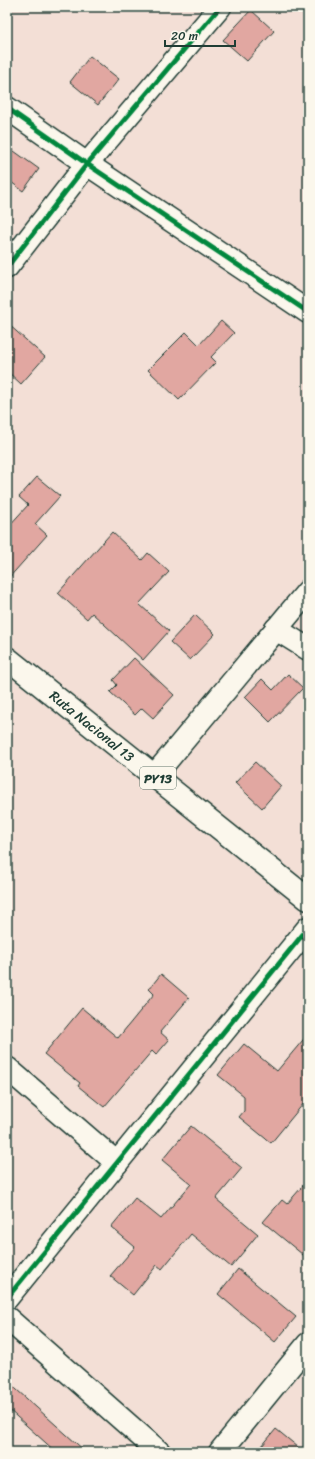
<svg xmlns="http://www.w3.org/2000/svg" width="315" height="1459" viewBox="0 0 315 1459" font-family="Sriracha,sans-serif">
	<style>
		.building { fill: #e1a7a1; stroke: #1f3d34 }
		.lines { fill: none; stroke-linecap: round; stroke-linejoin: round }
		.street-casing { stroke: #1f3d34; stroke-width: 25 }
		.highway-casing { stroke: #1f3d34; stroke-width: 25 }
		.street { stroke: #fbf7ec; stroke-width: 22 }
		.highway { stroke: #fbf7ec; stroke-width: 22 }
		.cycleway-casing { stroke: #fbf7ec; stroke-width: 8 }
		.cycleway { stroke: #00873e; stroke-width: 5 }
		.labels { text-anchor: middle; stroke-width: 3; stroke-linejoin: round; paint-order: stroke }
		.shield { fill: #fbf7ec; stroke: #61756b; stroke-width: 1 }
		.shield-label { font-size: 13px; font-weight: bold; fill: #1f3d34 }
		.street-label { font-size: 14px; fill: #1f3d34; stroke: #fbf7ec }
	</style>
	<rect width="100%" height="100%" fill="#f3dfd6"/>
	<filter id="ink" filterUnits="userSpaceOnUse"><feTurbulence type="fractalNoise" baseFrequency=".025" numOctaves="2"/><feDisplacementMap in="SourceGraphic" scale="8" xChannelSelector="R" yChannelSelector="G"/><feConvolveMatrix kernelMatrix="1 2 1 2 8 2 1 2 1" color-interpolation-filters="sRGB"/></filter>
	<g filter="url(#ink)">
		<g class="building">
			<path d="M251,10l23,21 -27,30 -24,-21z"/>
			<path d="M90,56l29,23 -21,26 -28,-23z"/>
			<path d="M7,146l32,23 -16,22 -16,-12z"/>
			<path d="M221,321l13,12 -23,24 5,5 -37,38 -31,-30 38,-38 13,13z"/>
			<path d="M7,323l38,34 -24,27 -14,-13z"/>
			<path d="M37,477l23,19 -25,28 12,11 -40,45v-52l21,-23 -9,-8z"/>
			<path d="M112,532l30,28 6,-7 21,19 -30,32 30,27 -26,29 -51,-47 -5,6 -29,-26z"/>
			<path d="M195,615l20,19 -25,26 -20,-18z"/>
			<path d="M134,658l40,37 -21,23 -11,-10 -7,7 -25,-23 7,-7 -4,-5z"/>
			<path d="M288,674l15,14 -33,34 -25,-25 17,-18 11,11z"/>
			<path d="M255,762l26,24 -19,22 -27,-25z"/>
			<path d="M161,974l28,24 -29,34 9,8 -13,15 -4,-4 -48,56 -26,-21 2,-3 -36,-29 38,-46 36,30 36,-44 -5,-5z"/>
			<path d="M308,1034v64l-37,45 -32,-26 5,-6v-15l-26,-21 26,-31 33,27z"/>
			<path d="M191,1126l51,42 -26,31 42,35 -27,33 -40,-33 -29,35 -5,-4 -24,30 -23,-19 25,-29 -24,-20 24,-29 26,21 30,-35 -29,-24z"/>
			<path d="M308,1180v79l-45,-37 19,-22 5,4z"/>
			<path d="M238,1269l58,48 -21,25 -57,-48z"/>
			<path d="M7,1381l79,71h-30l-49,-44z"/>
			<path d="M276,1429l28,23h-47z"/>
		</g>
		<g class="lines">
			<g class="street-casing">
				<g id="street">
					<path d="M7,108l80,56 221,148"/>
					<path d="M7,267l80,-103 133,-157"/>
					<path d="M276,629l32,20"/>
					<path d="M154,776l154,-185"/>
					<path d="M7,1068l110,95"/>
					<path d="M7,1298l301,-370"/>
					<path d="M7,1318l152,134"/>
					<path d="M220,1452l88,-108"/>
				</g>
			</g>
			<g class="highway-casing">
				<path id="highway" d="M7,658l301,241"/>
			</g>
			<use href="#street" class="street"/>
			<use href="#highway" class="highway"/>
			<g class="cycleway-casing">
				<g id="cycleway">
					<path d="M7,108l80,56 221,148"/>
					<path d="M7,267l80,-103 133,-157"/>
					<path d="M7,1298l301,-370"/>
				</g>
			</g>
			<use href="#cycleway" class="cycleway"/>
		</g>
	</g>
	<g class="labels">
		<rect class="shield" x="140" y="767" width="36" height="22" rx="3"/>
		<g class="shield-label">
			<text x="158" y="783">PY13</text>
		</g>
		<g class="street-label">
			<text transform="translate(92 726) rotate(39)" y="5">Ruta Nacional 13</text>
		</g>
	</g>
	<rect width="315" height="1459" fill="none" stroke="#fbf7ec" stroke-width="24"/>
	<rect x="12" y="12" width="291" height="1435" fill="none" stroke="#1f3d34" stroke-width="1.5" filter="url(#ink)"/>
	<path d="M165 40v6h70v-6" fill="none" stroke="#1f3d34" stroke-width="2"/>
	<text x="171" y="40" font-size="12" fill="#1f3d34" stroke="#fbf7ec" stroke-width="3" paint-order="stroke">20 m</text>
</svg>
